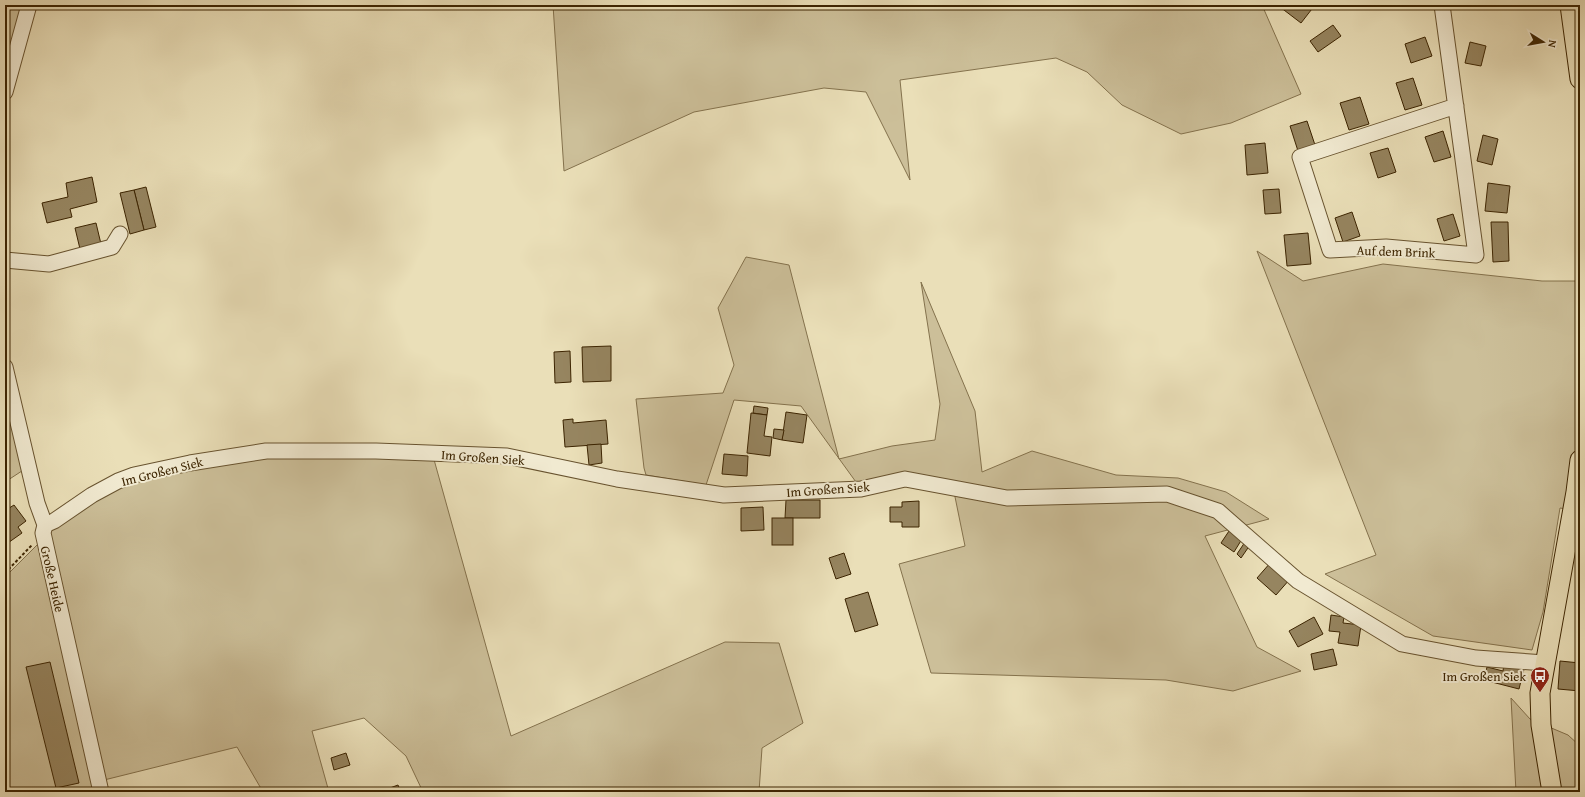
<svg xmlns="http://www.w3.org/2000/svg" width="1585" height="797" viewBox="0 0 1585 797" font-family="'Gentium Book Plus',serif">
	<style>
		.green { fill: #ccbf99; stroke: #84724d }
		.building { fill: #968560; stroke: #3c2401 }
		.lines { fill: none; stroke-linecap: round; stroke-linejoin: round }
		.minor-casing { stroke: #68532f; stroke-width: 17 }
		.major-casing { stroke: #3c2401; stroke-width: 21 }
		.path { stroke: #3c2401; stroke-width: 2; stroke-dasharray: 3 2; stroke-linecap: butt }
		.minor { stroke: #f1ead1; stroke-width: 15 }
		.major { stroke: #eadfb8; stroke-width: 19 }
		.labels { text-anchor: middle; stroke-width: 4; stroke-linejoin: round; paint-order: stroke }
		.street-label { font-size: 13px; fill: #3c2401; stroke: #f1ead1 }
		.poi-label { font-size: 13px; fill: #3c2401; stroke: #f1ead1; text-anchor: end }
	</style>
	<rect width="100%" height="100%" fill="#eadfb8"/>
	<filter id="stains"><feTurbulence type="fractalNoise" baseFrequency=".005" numOctaves="4"/><feColorMatrix values="0 0 0 0 .2 0 0 0 0 .09 0 0 0 0 .02 0 0 0 .5 -.17"/></filter>
	<radialGradient id="worn" r=".72"><stop offset=".6" stop-color="#630" stop-opacity="0"/><stop offset="1" stop-color="#630" stop-opacity=".3"/></radialGradient>
	<g class="green">
		<path d="M5,5h20l-20,67z"/>
		<path d="M553,5h709l39,89 -70,29 -50,11 -59,-29 -35,-33 -31,-14 -156,22 10,100 -44,-88 -42,-4 -130,24 -130,59z"/>
		<path d="M1257,251l46,30 80,-17 159,17h38v230l-20,-3 -17,104 -11,38 -99,-14 -108,-62 51,-19z"/>
		<path d="M746,257l43,8 50,194 53,-13 43,-6 5,-36 -19,-122 54,129 7,61 50,-21 84,24 62,3 48,14 43,27 -64,17 52,111 44,24 -68,20 -67,-11 -235,-7 -32,-109 66,-18 -12,-59 -48,-8 -44,10 -60,-83 -67,-6 -28,85 -60,-10 -2,-7 -8,-69 87,-6 11,-28 -16,-57z"/>
		<path d="M5,384l23,83 -23,15z"/>
		<path d="M266,455l167,1 78,280 214,-94 54,1 24,80 -41,25 -3,44h-336l-17,-36 -42,-38 -52,13 17,61h-66l-26,-45 -141,35 2,10h-93v-215l51,-51 31,-23 53,-26z"/>
		<path d="M1511,698l19,21 38,16 12,11v46h-64z"/>
	</g>
	<g class="building">
		<path d="M1281,5h34l-14,18 -21,-16z"/>
		<path d="M1333,25l8,11 -23,16 -8,-11z"/>
		<path d="M1425,37l7,19 -21,7 -6,-19z"/>
		<path d="M1470,42l16,4 -5,20 -16,-3z"/>
		<path d="M1413,78l9,27 -17,5 -9,-27z"/>
		<path d="M1360,97l9,27 -20,6 -9,-27z"/>
		<path d="M1307,121l8,24 -17,6 -8,-25z"/>
		<path d="M1443,131l8,26 -17,5 -9,-25z"/>
		<path d="M1483,135l15,4 -6,26 -15,-4z"/>
		<path d="M1265,143l3,30 -21,2 -2,-30z"/>
		<path d="M1388,148l8,24 -18,6 -8,-25z"/>
		<path d="M92,177l5,25 -27,7 2,8 -25,6 -5,-20 26,-6 -2,-14z"/>
		<path d="M1488,183l22,3 -3,27 -22,-2z"/>
		<path d="M146,187l10,40 -12,3 -10,-40z"/>
		<path d="M1279,189l2,24 -16,1 -2,-24z"/>
		<path d="M134,190l10,40 -14,4 -10,-41z"/>
		<path d="M1352,212l8,24 -17,6 -8,-24z"/>
		<path d="M1453,214l7,22 -16,5 -7,-22z"/>
		<path d="M1491,222h17l1,39 -16,1z"/>
		<path d="M96,223l5,21 -21,5 -5,-21z"/>
		<path d="M1308,233l3,31 -24,2 -3,-31z"/>
		<path d="M611,346v35l-28,1 -1,-35z"/>
		<path d="M570,351l1,31 -16,1 -1,-31z"/>
		<path d="M754,406l14,2 -1,7 -14,-2z"/>
		<path d="M786,412l21,3 -4,28 -21,-3z"/>
		<path d="M751,413l16,2 -3,21 8,1 -2,19 -23,-3z"/>
		<path d="M573,419v4l33,-3 2,24 -43,3 -2,-27z"/>
		<path d="M774,429l10,1 -2,10 -9,-2z"/>
		<path d="M601,444l1,19 -13,2 -2,-20z"/>
		<path d="M724,454l24,2 -1,20 -25,-2z"/>
		<path d="M786,500h34v18h-35z"/>
		<path d="M919,501v26h-17v-5h-12v-15h12v-5z"/>
		<path d="M14,505l12,16 -8,6 4,6 -17,12v-37l1,2z"/>
		<path d="M763,507l1,23 -23,1v-23z"/>
		<rect x="772" y="518" width="21" height="27"/>
		<path d="M1229,531l13,8 -8,13 -13,-9z"/>
		<path d="M1245,542l5,3 -9,13 -4,-4z"/>
		<path d="M844,553l7,21 -15,5 -7,-21z"/>
		<path d="M1271,562l19,17 -14,16 -19,-17z"/>
		<path d="M868,592l10,33 -23,7 -10,-33z"/>
		<path d="M1331,615l13,2 -1,6 18,2 -3,21 -20,-3 2,-11 -11,-1z"/>
		<path d="M1314,617l9,17 -25,13 -9,-16z"/>
		<path d="M1333,649l4,16 -23,5 -3,-16z"/>
		<path d="M1560,661l20,2v28l-22,-2z"/>
		<path d="M50,662l29,121 -23,5 -30,-121z"/>
		<path d="M1504,664l20,5 -5,20 -35,-9 3,-13 16,4z"/>
		<path d="M346,753l4,12 -16,5 -3,-12z"/>
		<path d="M398,785l3,7h-22z"/>
	</g>
	<g class="lines">
		<g class="minor-casing">
			<g id="minor">
				<path d="M1442,5l34,250 -90,-8 -56,3 -30,-93 156,-51"/>
				<path d="M5,92l24,-87"/>
				<path d="M5,260l44,4 63,-17 8,-13"/>
				<path d="M5,367l32,136 8,22 -2,8 58,259"/>
				<path d="M45,525l9,-4 38,-26 26,-14 16,-6 56,-12 76,-12h110l131,5 110,23 107,16 137,-6 44,-10 102,19 160,-4 51,17 80,70 104,63 74,14 69,5"/>
			</g>
		</g>
		<g class="major-casing">
			<g id="major">
				<path d="M1570,5l10,74"/>
				<path d="M1552,792l-11,-67 -1,-32 36,-201 4,-32"/>
			</g>
		</g>
		<path class="path" d="M5,573l27,-28"/>
		<use href="#minor" class="minor"/>
		<use href="#major" class="major"/>
	</g>
	<defs>
		<g id="bus-pin" transform="scale(1)"><path d="M0 17L-7.5 6A9.5 9.5 0 1 1 7.5 6Z" fill="#8f2418" stroke="#f1ead1"/><path d="M-5-6H5V4H4V6H2V4H-2V6H-4V4H-5ZM-3.5-4V0h7V-4ZM-3.5 1.2v1.5H-2V1.2ZM2 1.2v1.5H3.5V1.2Z" fill="#fff"/></g>
	</defs>
	<g fill-rule="evenodd">
		<use href="#bus-pin" x="1540" y="676"/>
	</g>
	<g class="labels">
		<g class="street-label">
			<text transform="translate(1396 251) rotate(2)" y="5">Auf dem Brink</text>
			<text transform="translate(483 457) rotate(4)" y="5">Im Großen Siek</text>
			<text transform="translate(162 471) rotate(-14)" y="5">Im Großen Siek</text>
			<text transform="translate(828 489) rotate(-4)" y="5">Im Großen Siek</text>
			<text transform="translate(53 579) rotate(77)" y="5">Große Heide</text>
		</g>
		<g class="poi-label">
			<text x="1526" y="681">Im Großen Siek</text>
		</g>
	</g>
	<rect width="1585" height="797" fill="none" stroke="#eadfb8" stroke-width="20"/>
	<rect x="6" y="6" width="1573" height="785" fill="none" stroke="#3c2401" stroke-width="2"/>
	<rect x="10" y="10" width="1565" height="777" fill="none" stroke="#3c2401"/>
	<g transform="translate(1543 42) rotate(101)" stroke="#f1ead1" stroke-width="3" paint-order="stroke">
	<path d="M0-3L7 15L0 10L-7 15Z" fill="#3c2401"/>
	<text y="-6" font-size="11" font-weight="bold" text-anchor="middle" fill="#3c2401">N</text>
	</g>
	<rect width="100%" height="100%" filter="url(#stains)"/>
	<rect width="100%" height="100%" fill="url(#worn)"/>
</svg>
